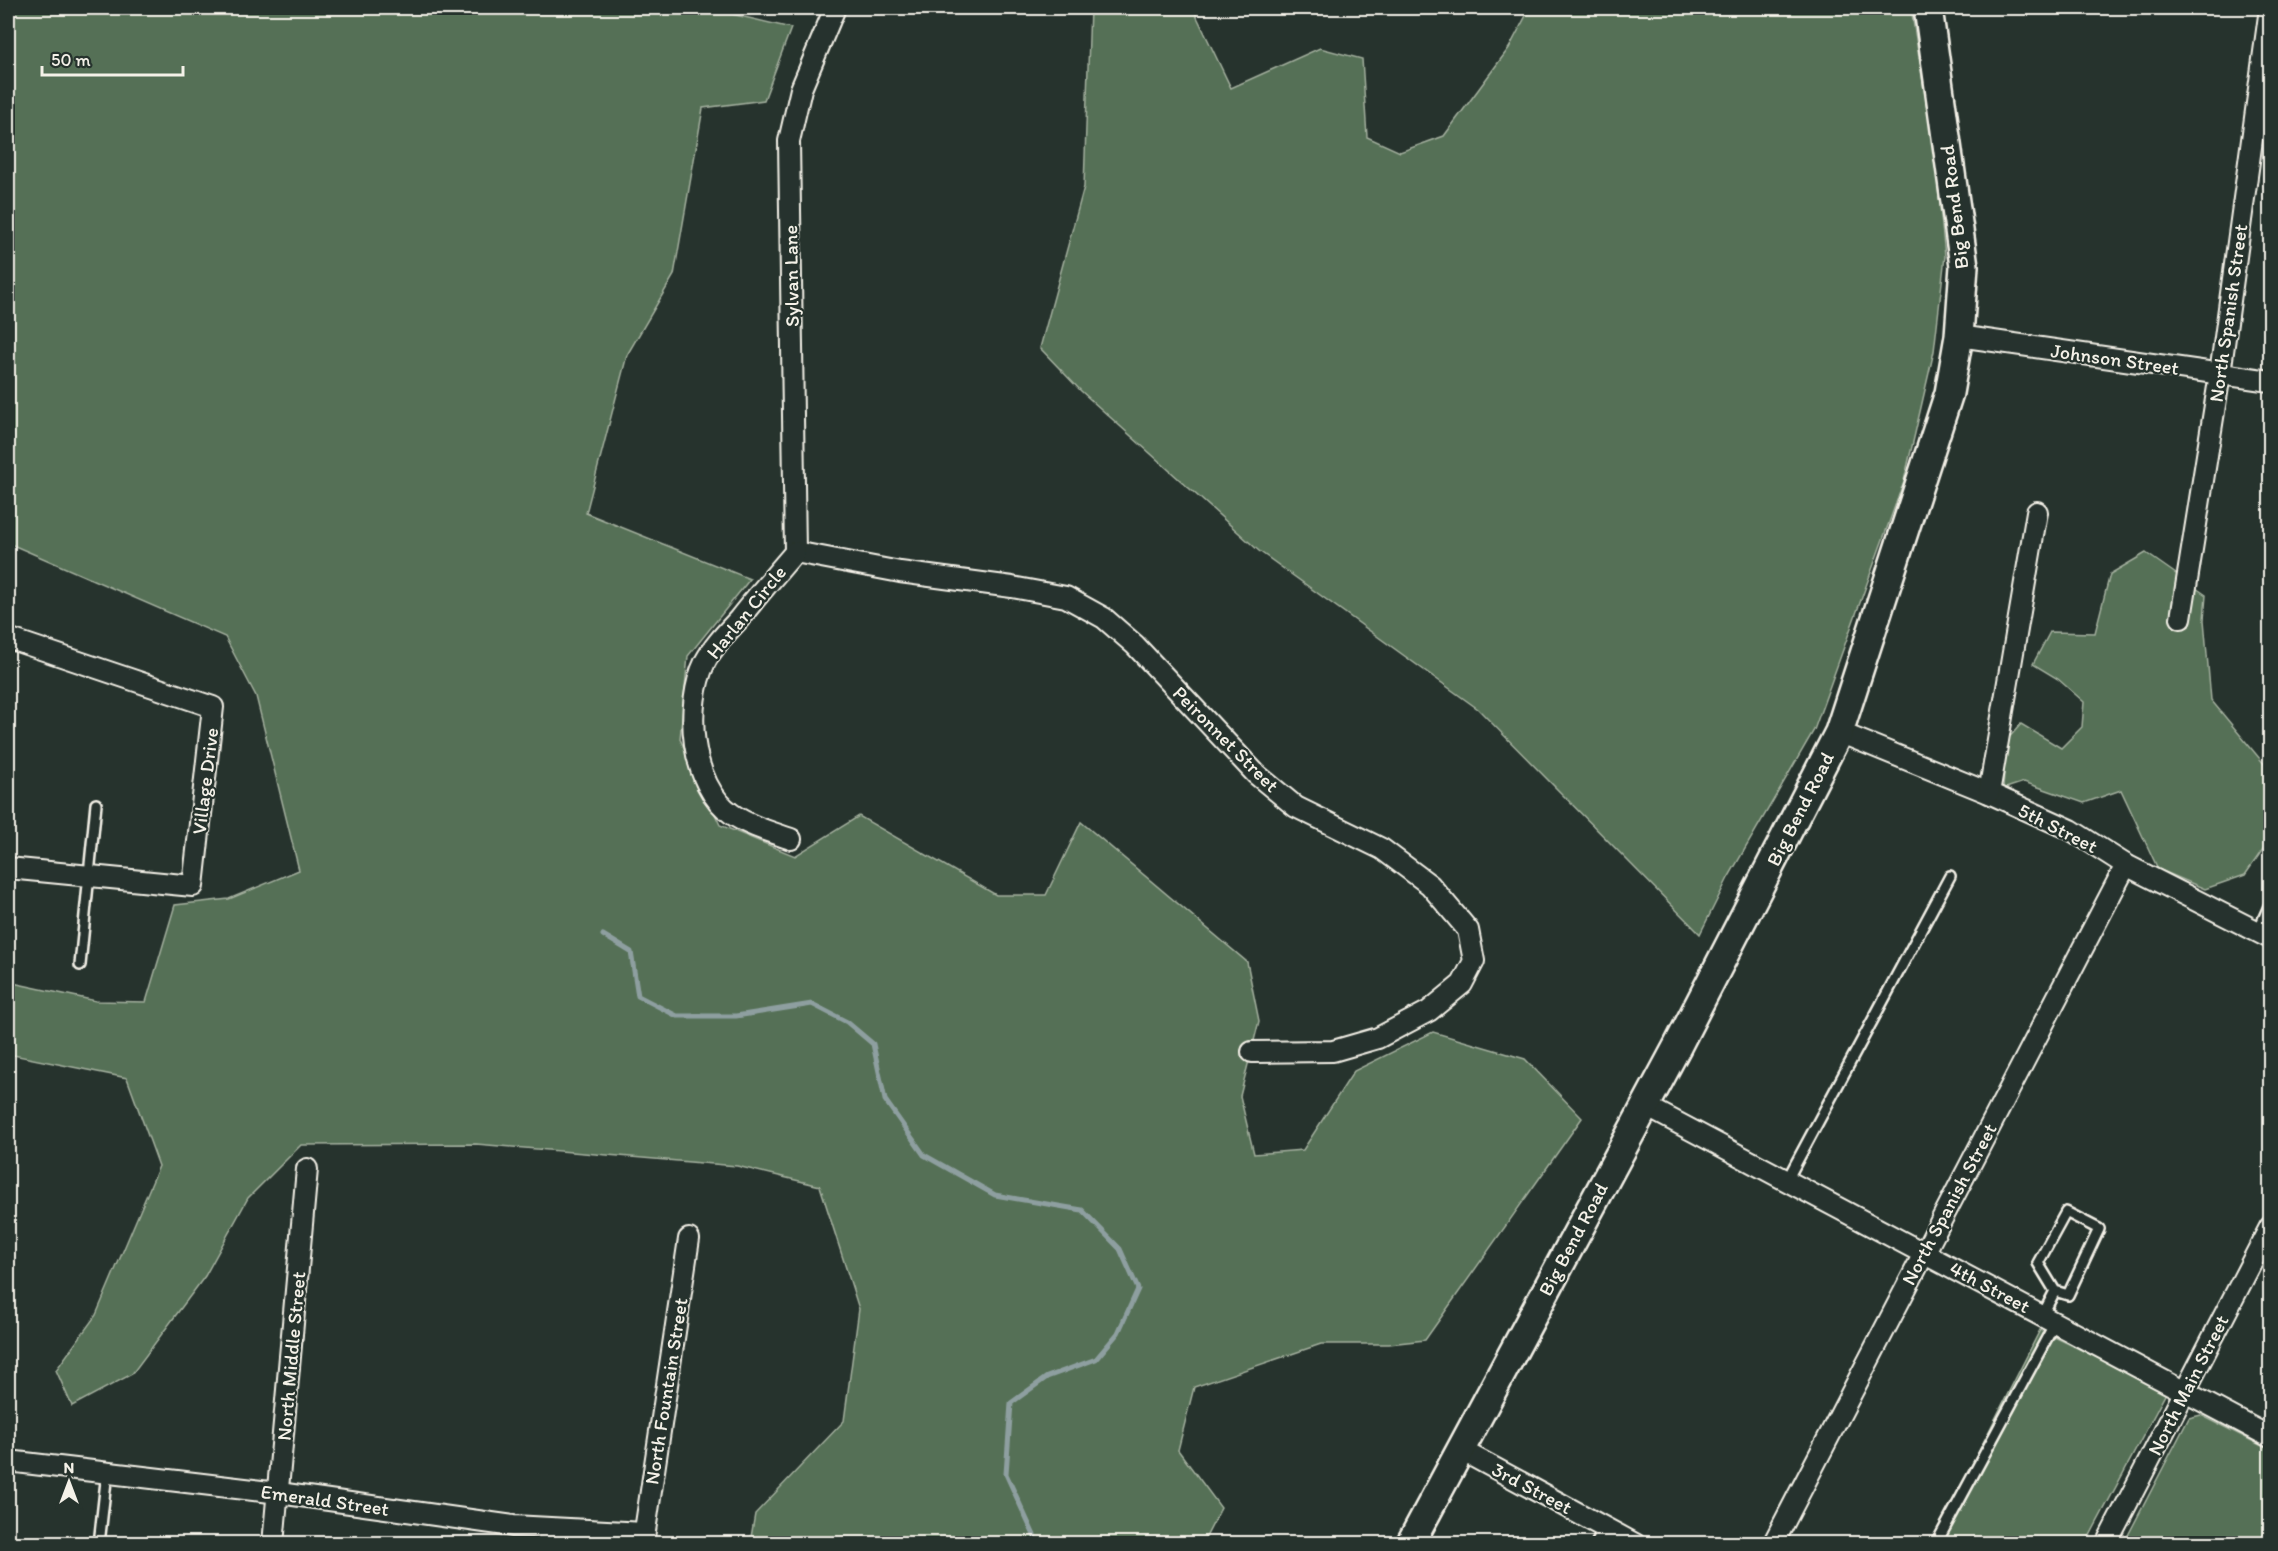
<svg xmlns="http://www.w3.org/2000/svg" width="2278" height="1551" viewBox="0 0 2278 1551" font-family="Itim,sans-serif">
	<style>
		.green { fill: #557056; stroke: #a4b09f; stroke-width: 1.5 }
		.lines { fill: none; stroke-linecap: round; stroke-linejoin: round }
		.stream { stroke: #8e9fa0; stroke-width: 5 }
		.lane-casing { stroke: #f4f1e8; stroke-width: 14 }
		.street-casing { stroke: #f4f1e8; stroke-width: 24 }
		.secondary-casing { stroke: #f4f1e8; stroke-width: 32 }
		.lane { stroke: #26332d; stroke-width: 9 }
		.street { stroke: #26332d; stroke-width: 20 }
		.secondary { stroke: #26332d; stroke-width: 27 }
		.labels { text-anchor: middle; stroke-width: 4.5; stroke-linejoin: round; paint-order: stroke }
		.street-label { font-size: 20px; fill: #f4f1e8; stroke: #26332d }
	</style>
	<rect width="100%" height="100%" fill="#26332d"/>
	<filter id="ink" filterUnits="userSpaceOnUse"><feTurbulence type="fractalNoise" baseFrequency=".0167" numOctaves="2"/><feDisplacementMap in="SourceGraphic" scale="12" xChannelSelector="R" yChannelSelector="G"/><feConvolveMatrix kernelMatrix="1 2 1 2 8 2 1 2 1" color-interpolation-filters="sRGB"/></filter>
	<g filter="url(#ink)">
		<g class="green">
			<path d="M8,8h698l85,20 -27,72 -61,8 -29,167 -47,80 -41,158 164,66 -62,77 -8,83 40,86 75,31 64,-40 137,79h50l35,-73 166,140 12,59 -19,75 14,58 49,-4 51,-79 79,-39 92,27 57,59 -157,222 -36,4h-68l-127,43 -16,63 43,58 -18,35h-453l5,-29 89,-93 15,-112 -39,-123 -83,-20 -261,-22 -175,1 -53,53 -43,78 -73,98 -60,32 -16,-36 40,-55 63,-149 -32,-88 -119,-24v-72l88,19 50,1 29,-97 54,-6 70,-29 -43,-174 -31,-59 -217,-94z"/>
			<path d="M1090,8h107l-1,7 35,73 89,-40 42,11 5,78 33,15 44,-16 65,-88 21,-40h381l24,149 10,99 -11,95 -30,130 -90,249 -86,148 -28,56 -222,-225 -219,-158 -178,-160 -41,-43 44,-161z"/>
			<path d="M2146,553l60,42 -2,25 7,80 59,71v68l-25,36 -40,14 -47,-20 -37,-79 -37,13 -60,-21 -21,7 3,-48 15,-17 40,24 21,-21 2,-25 -26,-23 -25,-15 17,-32 45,1 15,-59z"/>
			<path d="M2040,1330l127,61 -81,152 -154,1z"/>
			<path d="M2201,1415l69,35v93h-146l65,-125z"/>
		</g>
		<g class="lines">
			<path class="stream" d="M603,935l28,17 7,44 39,20h59l76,-12 35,18 26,22 12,56 39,55 71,40 87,15 38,39 18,40 -20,44 -22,26 -49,18 -36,26 -5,71 32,70"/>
			<g class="lane-casing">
				<g id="lane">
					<path d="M2258,931l12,-27"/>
					<path d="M80,965l16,-161"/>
					<path d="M1787,1180l163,-304"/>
					<path d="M2042,1316l13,-25 -17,-28 28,-51 33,17 -31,66 -13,-4"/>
					<path d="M99,1544l8,-72"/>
					<path d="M1596,1544l9,-17"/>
					<path d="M1936,1544l119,-221"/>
				</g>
			</g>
			<g class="street-casing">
				<g id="street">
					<path d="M1959,336l311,45"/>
					<path d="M795,552l105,20 112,15 54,10 38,21 31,27 121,129 40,33 86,42 48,36 38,45 6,31 -12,23 -33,27 -51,27 -45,13 -81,1"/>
					<path d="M795,552l-6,-411 12,-52 34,-81"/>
					<path d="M2181,618l39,-244 50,-366"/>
					<path d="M8,638l205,69 -20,179 -185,-18"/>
					<path d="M1839,732l150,61 82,37 55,35 144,73"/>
					<path d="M1989,793l48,-281"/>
					<path d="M791,839c-20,-7 -42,-13 -59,-25 -42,-29 -48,-109 -27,-152 8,-16 22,-30 34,-43 18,-23 37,-45 56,-67"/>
					<path d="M1644,1105l626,332"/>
					<path d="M1461,1450l174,94"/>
					<path d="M8,1461l271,32 234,33 131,7"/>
					<path d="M273,1544l34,-375"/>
					<path d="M643,1544l46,-305"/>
					<path d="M1773,1544l353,-679"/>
					<path d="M2106,1544l164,-317"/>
				</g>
			</g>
			<g class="secondary-casing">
				<path id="secondary" d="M1410,1544l267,-497 162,-315 110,-339 10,-57 5,-70 -36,-258"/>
			</g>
			<use href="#lane" class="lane"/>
			<use href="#street" class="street"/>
			<use href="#secondary" class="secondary"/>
		</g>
	</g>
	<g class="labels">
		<g class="street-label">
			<text transform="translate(1954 207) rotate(-97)" y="7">Big Bend Road</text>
			<text transform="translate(791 276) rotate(-91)" y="7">Sylvan Lane</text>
			<text transform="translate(2228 313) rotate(-82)" y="7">North Spanish Street</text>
			<text transform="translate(2115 359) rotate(8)" y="7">Johnson Street</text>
			<text transform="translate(746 612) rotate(-51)" y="7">Harlan Circle</text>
			<text transform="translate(1226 739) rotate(45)" y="7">Peironnet Street</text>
			<text transform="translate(205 781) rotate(-83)" y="7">Village Drive</text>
			<text transform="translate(1800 809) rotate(-63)" y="7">Big Bend Road</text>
			<text transform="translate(2058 828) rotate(27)" y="7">5th Street</text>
			<text transform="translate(1949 1204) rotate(-62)" y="7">North Spanish Street</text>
			<text transform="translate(1573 1239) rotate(-62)" y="7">Big Bend Road</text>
			<text transform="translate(1990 1287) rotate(28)" y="7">4th Street</text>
			<text transform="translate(291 1356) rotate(-85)" y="7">North Middle Street</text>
			<text transform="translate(2188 1385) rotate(-63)" y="7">North Main Street</text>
			<text transform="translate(666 1391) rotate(-81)" y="7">North Fountain Street</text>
			<text transform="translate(1532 1488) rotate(28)" y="7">3rd Street</text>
			<text transform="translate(325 1500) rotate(8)" y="7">Emerald Street</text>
		</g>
	</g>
	<rect width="2278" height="1551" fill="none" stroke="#26332d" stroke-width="30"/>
	<rect x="15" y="15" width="2248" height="1521" fill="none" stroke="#f4f1e8" stroke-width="2" filter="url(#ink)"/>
	<g transform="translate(69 1482)" stroke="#26332d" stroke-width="4.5" paint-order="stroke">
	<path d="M0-4.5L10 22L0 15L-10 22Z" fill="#f4f1e8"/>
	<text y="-9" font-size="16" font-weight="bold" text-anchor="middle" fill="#f4f1e8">N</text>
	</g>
	<path d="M42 66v9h141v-9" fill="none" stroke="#f4f1e8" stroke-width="3"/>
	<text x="51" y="66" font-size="18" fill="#f4f1e8" stroke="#26332d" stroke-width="4.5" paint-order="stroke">50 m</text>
</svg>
